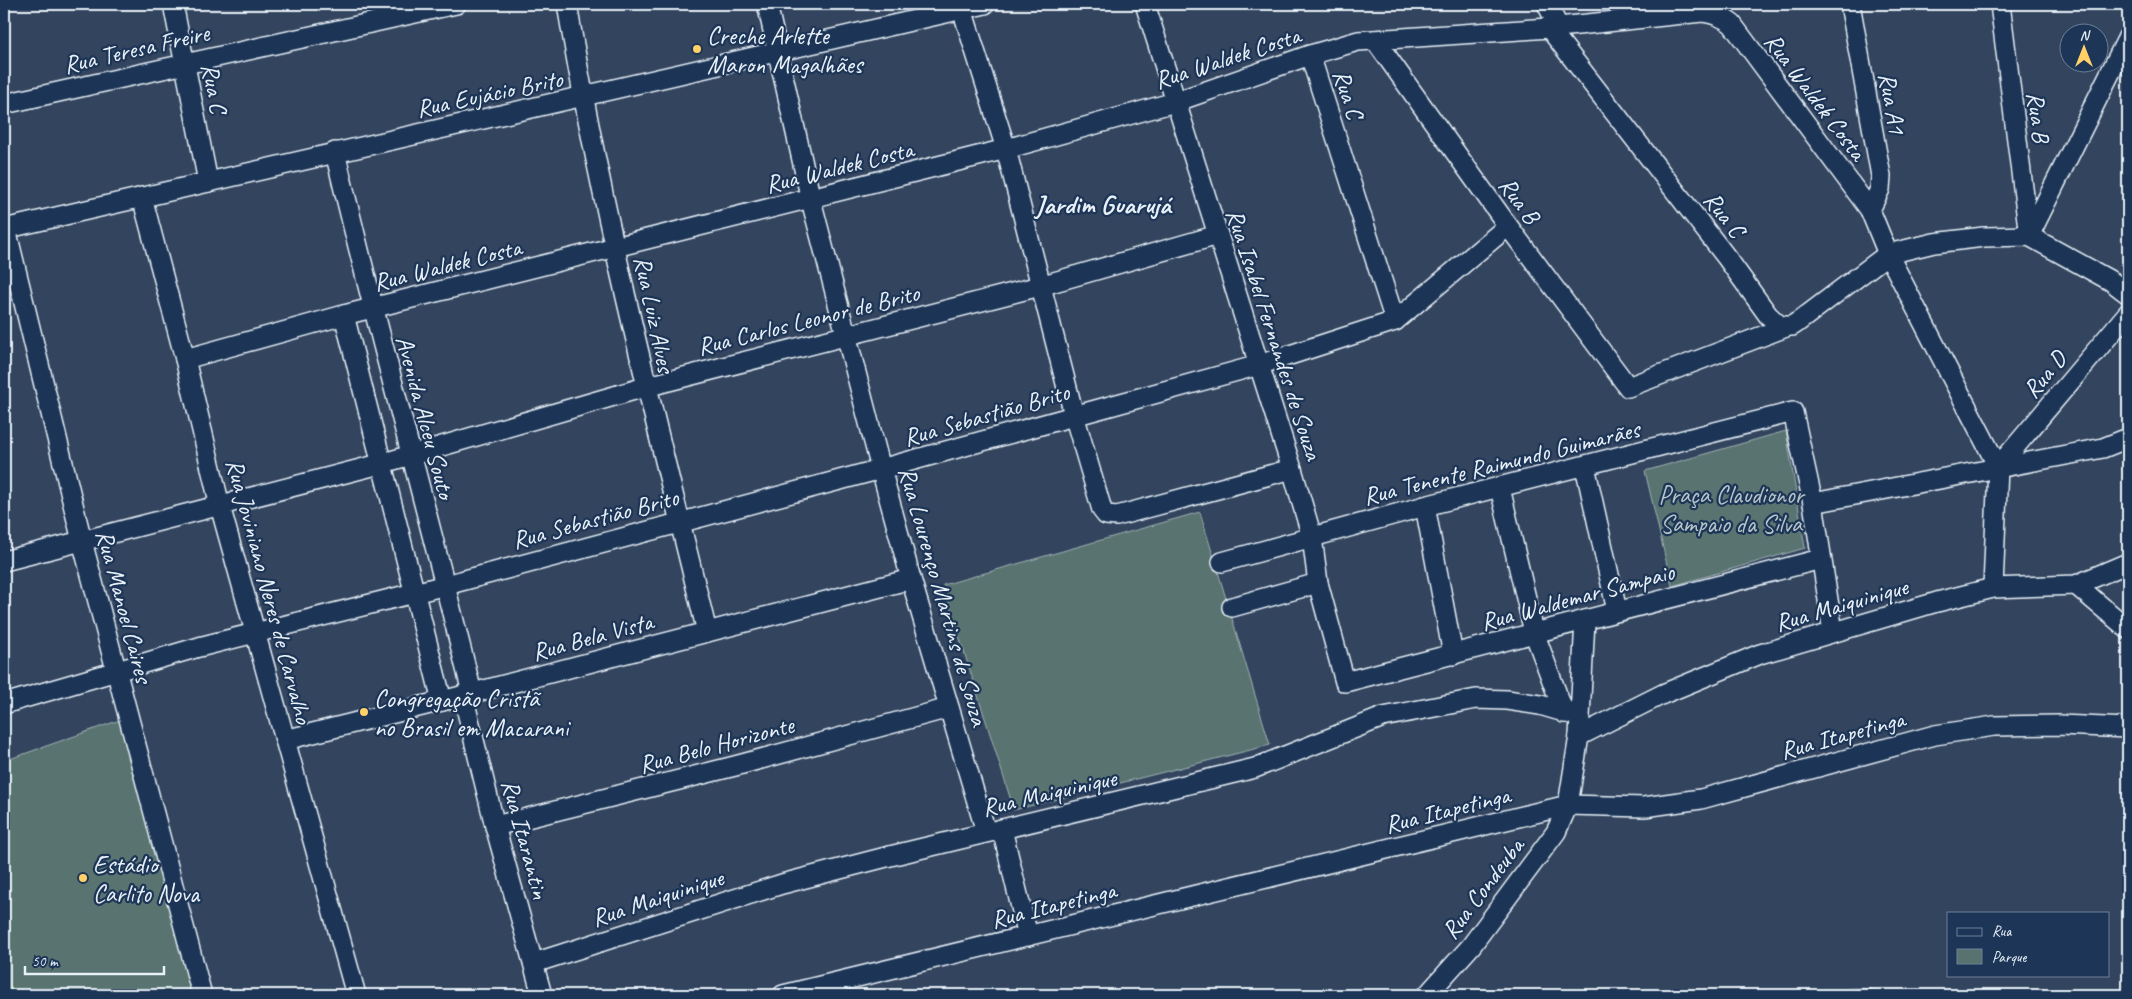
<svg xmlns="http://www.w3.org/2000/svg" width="2132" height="999" viewBox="0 0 2132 999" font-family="Caveat,sans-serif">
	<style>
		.green { fill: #58736f; stroke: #a0b2b4 }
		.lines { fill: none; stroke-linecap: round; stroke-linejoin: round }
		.stream { stroke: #87a3b8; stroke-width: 5.5 }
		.minor-casing { stroke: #e8f1f8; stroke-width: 22 }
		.minor { stroke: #1d3557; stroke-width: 19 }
		.poi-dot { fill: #ffd166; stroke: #1d3557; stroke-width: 2 }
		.labels { text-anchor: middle; stroke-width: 4.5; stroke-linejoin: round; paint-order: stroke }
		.poi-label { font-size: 25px; fill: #e8f1f8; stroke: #1d3557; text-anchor: start }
		.street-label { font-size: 25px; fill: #e8f1f8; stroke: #1d3557 }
		.park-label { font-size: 25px; fill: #b6c5c8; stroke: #1d3557 }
		.neighbourhood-label { font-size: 26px; font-weight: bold; fill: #e8f1f8; stroke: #1d3557 }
	</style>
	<rect width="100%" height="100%" fill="#33445e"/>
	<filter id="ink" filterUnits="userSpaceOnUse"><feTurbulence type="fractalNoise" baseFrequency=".02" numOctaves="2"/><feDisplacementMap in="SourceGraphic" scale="10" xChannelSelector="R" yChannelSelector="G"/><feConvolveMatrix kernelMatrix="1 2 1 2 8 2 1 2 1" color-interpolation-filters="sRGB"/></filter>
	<g filter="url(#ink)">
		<g class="green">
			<path d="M1786,431l19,117 -133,38 -27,-115z"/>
			<path d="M1200,512l70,233 -256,65 -71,-225z"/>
			<path d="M120,720l72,275h-188v-234z"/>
		</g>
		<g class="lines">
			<path class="stream" d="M1830,995c19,-6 37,-6 56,0"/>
			<g class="minor-casing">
				<g id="minor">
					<path d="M173,4l35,178"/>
					<path d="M567,4c35,212 89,419 140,628"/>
					<path d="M767,4l44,196 70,269 30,110 75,253"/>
					<path d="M1145,4l147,465 20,68 6,46 27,99 476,-123"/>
					<path d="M1547,4l12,24"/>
					<path d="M1850,4l31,172 -1,13 -10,21"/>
					<path d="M2000,4l29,232"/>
					<path d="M962,9l44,140 68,266 28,95 4,5 11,1 175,-47"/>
					<path d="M1549,28l178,230 41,57 12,11h12l6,-4 90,-68 46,-11 50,-6 45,-1 82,45 17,13"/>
					<path d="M1375,40l133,186 120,161 158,-60"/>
					<path d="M1310,55l85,266"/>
					<path d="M4,104l452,-100"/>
					<path d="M335,152c43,182 93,361 137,541"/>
					<path d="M142,197l43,162 35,147 136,489"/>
					<path d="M4,229c326,-77 654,-148 981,-225"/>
					<path d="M6,229l76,312 120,454"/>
					<path d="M2029,236l99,-199"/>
					<path d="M344,315l98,386"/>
					<path d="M185,359l159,-44 662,-166 169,-47 135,-47 48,-14 191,-13 153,-16c12,2 20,4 30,12l138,186 18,44 110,213 -5,121"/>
					<path d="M1585,466l32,145"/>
					<path d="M1998,467l130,-154"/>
					<path d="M1500,488l34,144 30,81"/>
					<path d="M1813,503l290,-55 25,-10"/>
					<path d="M1425,506l28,149"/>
					<path d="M4,561l376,-97 265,-77 395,-101 178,-51"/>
					<path d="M1222,562l203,-56 368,-94 20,91 20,129"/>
					<path d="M2076,585l52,44"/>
					<path d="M1232,607l86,-24"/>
					<path d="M463,695l32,131 47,169"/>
					<path d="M4,704l195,-57 247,-62 435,-116 378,-104 136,-44 113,-95"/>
					<path d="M1579,736l84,-42 97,-40 177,-52 56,-14 83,-3 52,-22"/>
					<path d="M285,740l157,-39 469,-122"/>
					<path d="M495,826l240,-60 214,-58"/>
					<path d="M1002,829l26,107"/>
					<path d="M534,963l248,-79 108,-28 365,-88 128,-51 93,-18 31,1 33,5 38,11"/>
					<path d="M783,995l785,-190 76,2 57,-8 234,-64 59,-9 66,-1 68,3"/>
					<path d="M1427,995l44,-49 85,-114 12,-27 11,-69 6,-116"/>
				</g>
			</g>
			<use href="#minor" class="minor"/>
		</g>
	</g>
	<g class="poi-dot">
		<circle cx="697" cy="49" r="5"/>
		<circle cx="364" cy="712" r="5"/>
		<circle cx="83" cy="878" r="5"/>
	</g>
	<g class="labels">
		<g class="poi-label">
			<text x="707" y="44">Creche Arlette<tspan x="707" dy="29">Maron Magalhães</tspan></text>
			<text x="374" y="707">Congregação Cristã<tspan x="374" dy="29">no Brasil em Macarani</tspan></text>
			<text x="93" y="873">Estádio<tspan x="93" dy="29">Carlito Nova</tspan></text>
		</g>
		<g class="street-label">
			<text transform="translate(136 48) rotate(-13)" y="9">Rua Teresa Freire</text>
			<text transform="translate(1227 57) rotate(-18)" y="9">Rua Waldek Costa</text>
			<text transform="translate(215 88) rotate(79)" y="9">Rua C</text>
			<text transform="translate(489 93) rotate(-12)" y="9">Rua Eujácio Brito</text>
			<text transform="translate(1349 94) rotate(72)" y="9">Rua C</text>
			<text transform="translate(1816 96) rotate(53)" y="9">Rua Waldek Costa</text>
			<text transform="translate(1893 103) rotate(80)" y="9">Rua A1</text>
			<text transform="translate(2039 117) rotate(83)" y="9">Rua B</text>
			<text transform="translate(839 166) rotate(-14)" y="9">Rua Waldek Costa</text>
			<text transform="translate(1520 200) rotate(54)" y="9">Rua B</text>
			<text transform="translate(1725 214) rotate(52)" y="9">Rua C</text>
			<text transform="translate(447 264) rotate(-14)" y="9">Rua Waldek Costa</text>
			<text transform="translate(655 314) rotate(78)" y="9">Rua Luiz Alves</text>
			<text transform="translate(808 319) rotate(-14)" y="9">Rua Carlos Leonor de Brito</text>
			<text transform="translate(1275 334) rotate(72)" y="9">Rua Isabel Fernandes de Souza</text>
			<text transform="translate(2044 374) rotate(-50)" y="9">Rua D</text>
			<text transform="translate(986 414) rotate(-16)" y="9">Rua Sebastião Brito</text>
			<text transform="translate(426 417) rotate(75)" y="9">Avenida Alceu Souto</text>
			<text transform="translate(1501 462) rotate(-14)" y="9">Rua Tenente Raimundo Guimarães</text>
			<text transform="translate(595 518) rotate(-15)" y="9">Rua Sebastião Brito</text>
			<text transform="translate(270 591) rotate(75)" y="9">Rua Joviniano Neres de Carvalho</text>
			<text transform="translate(944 596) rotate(74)" y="9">Rua Lourenço Martins de Souza</text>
			<text transform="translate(1577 596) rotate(-15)" y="9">Rua Waldemar Sampaio</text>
			<text transform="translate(1841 604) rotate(-16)" y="9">Rua Maiquinique</text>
			<text transform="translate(125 606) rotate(75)" y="9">Rua Manoel Caires</text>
			<text transform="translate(592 636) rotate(-15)" y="9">Rua Bela Vista</text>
			<text transform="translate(1842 734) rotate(-15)" y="9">Rua Itapetinga</text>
			<text transform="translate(716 744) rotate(-15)" y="9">Rua Belo Horizonte</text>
			<text transform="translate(1049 792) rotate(-13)" y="9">Rua Maiquinique</text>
			<text transform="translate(1447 809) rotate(-14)" y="9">Rua Itapetinga</text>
			<text transform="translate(526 839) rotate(75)" y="9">Rua Itarantin</text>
			<text transform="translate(1482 888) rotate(-53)" y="9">Rua Condeuba</text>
			<text transform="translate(657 897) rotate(-18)" y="9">Rua Maiquinique</text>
			<text transform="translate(1053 904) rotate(-14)" y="9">Rua Itapetinga</text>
		</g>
		<g class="park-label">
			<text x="1731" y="503">Praça Claudionor<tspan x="1731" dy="29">Sampaio da Silva</tspan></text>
		</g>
		<g class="neighbourhood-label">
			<text x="1103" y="213">Jardim Guarujá</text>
		</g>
	</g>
	<rect width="2132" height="999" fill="none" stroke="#1d3557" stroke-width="20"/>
	<rect x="10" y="10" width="2112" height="979" fill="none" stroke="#e8f1f8" stroke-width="2" filter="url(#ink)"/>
	<rect x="1947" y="912" width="162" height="65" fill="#1d3557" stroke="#6e8097"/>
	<rect x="1957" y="928" width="25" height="8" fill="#1d3557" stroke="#6e8097"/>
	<text x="1992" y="936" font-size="15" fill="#e8f1f8">Rua</text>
	<rect x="1957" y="949" width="25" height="15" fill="#58736f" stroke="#6e8097"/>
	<text x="1992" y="962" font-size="15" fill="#e8f1f8">Parque</text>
	<g transform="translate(2084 48)"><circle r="24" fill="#1d3557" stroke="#6e8097"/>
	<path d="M0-4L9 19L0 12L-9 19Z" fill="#ffd166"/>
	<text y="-8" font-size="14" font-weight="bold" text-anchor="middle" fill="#e8f1f8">N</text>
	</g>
	<path d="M25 966v8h139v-8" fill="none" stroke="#e8f1f8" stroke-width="2.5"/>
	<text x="32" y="966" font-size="15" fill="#e8f1f8" stroke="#1d3557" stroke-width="4" paint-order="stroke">50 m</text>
</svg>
